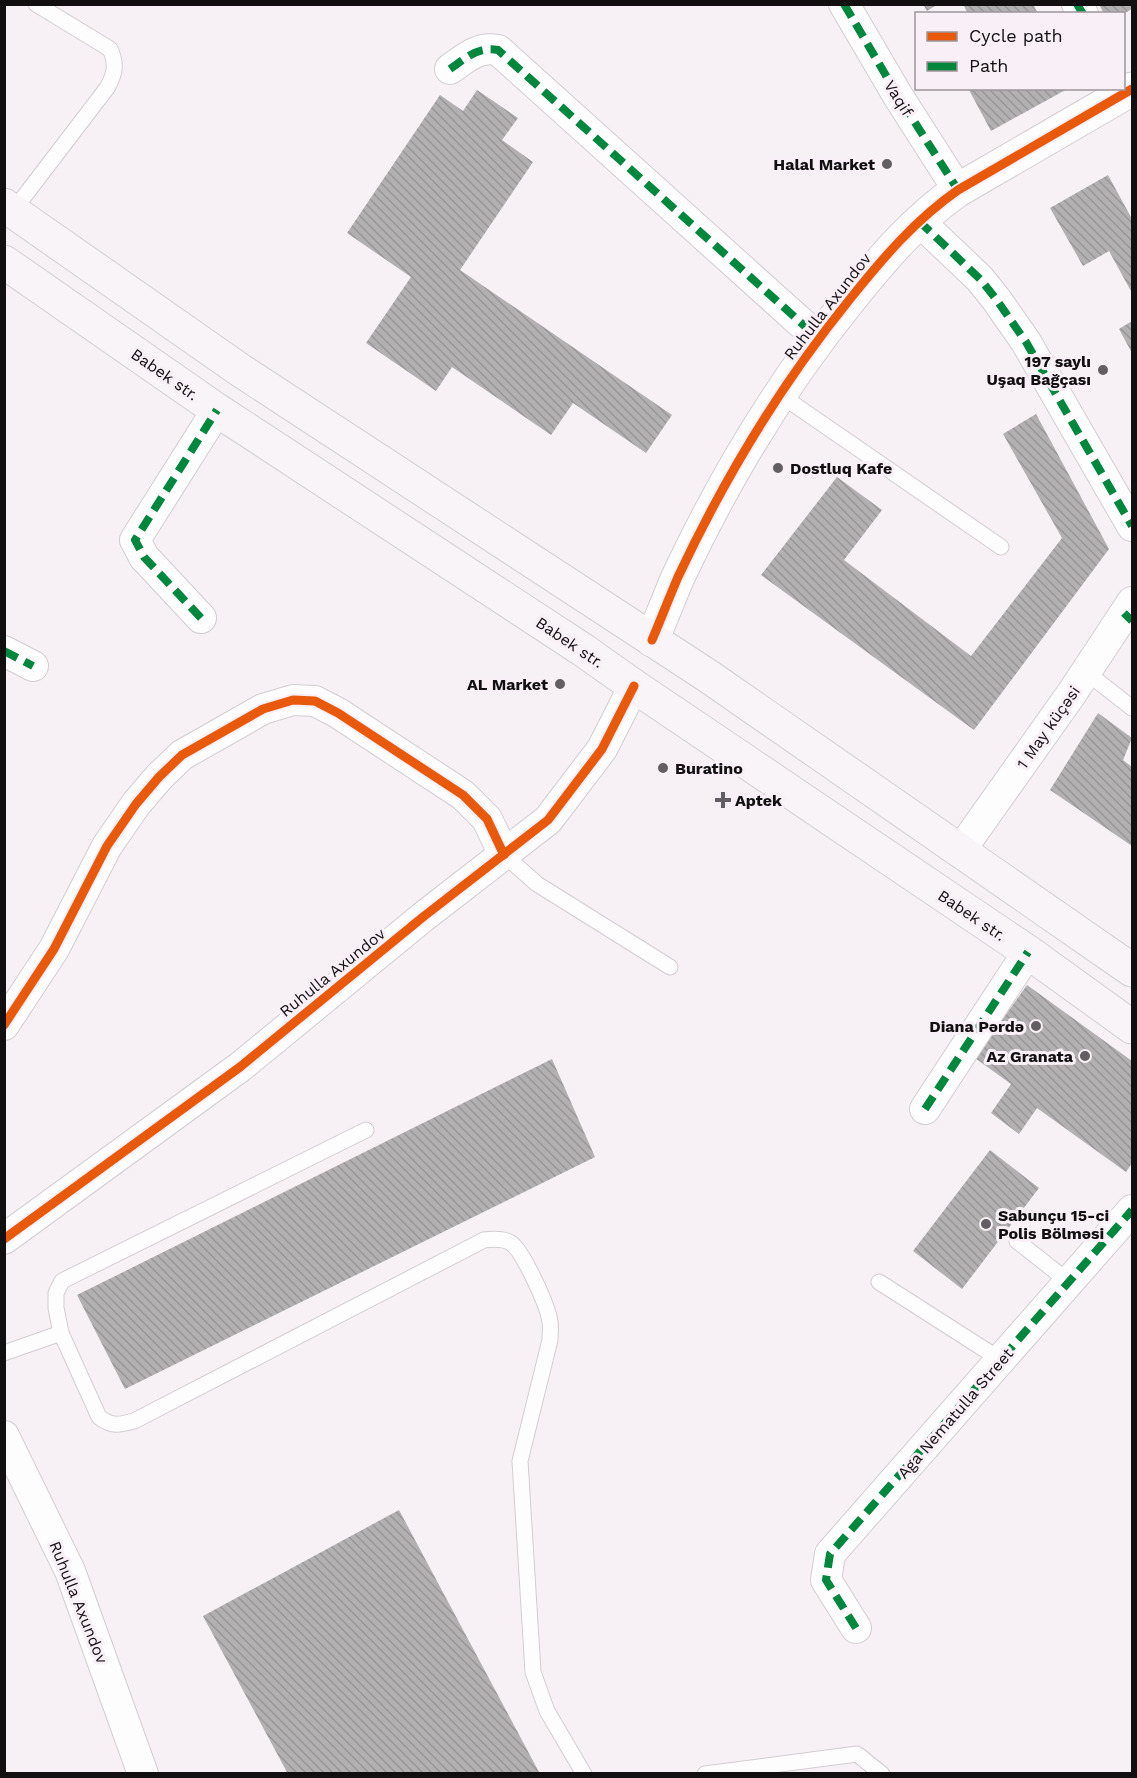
<svg xmlns="http://www.w3.org/2000/svg" width="1137" height="1778" viewBox="0 0 1137 1778" font-family="'Work Sans',sans-serif">
	<style>
		.building { fill: url(#building-back-hatch) }
		.lines { fill: none; stroke-linecap: round; stroke-linejoin: round }
		.service-casing { stroke: #d2cdd0; stroke-width: 17 }
		.minor-casing { stroke: #d2cdd0; stroke-width: 32 }
		.tertiary-casing { stroke: #d2cdd0; stroke-width: 35 }
		.primary-casing { stroke: #d1cfd0; stroke-width: 35 }
		.service { stroke: #fefdfe; stroke-width: 15 }
		.minor { stroke: #fefdfe; stroke-width: 30 }
		.tertiary { stroke: #fefdfe; stroke-width: 33 }
		.primary { stroke: #f8f4f7; stroke-width: 33 }
		.quiet { stroke: #00873e; stroke-width: 8; stroke-dasharray: 15 8; stroke-linecap: butt }
		.cycleway-casing { stroke: #f9eff6; stroke-width: 13 }
		.cycleway { stroke: #e8590c; stroke-width: 9 }
		.poi-dot { fill: #625e61; stroke: #f9eff6; stroke-width: 2 }
		.labels { text-anchor: middle; stroke-width: 6; stroke-linejoin: round; paint-order: stroke }
		.street-label { font-size: 16px; fill: #120f11; stroke: #f9eff6 }
		.poi-label { font-size: 16px; font-weight: bold; fill: #120f11; stroke: #f9eff6; text-anchor: end }
	</style>
	<defs>
		<pattern id="building-back-hatch" width="6" height="6" patternUnits="userSpaceOnUse" patternTransform="scale(1.5)"><rect width="6" height="6" fill="#b2b0b0"/><path d="M-1 5l2 2M0 0l6 6M5-1l2 2" fill="none" stroke="#989696"/></pattern>
	</defs>
	<rect width="100%" height="100%" fill="#f7f1f5"/>
	<g class="building">
		<path d="M923,4h15l-11,7z"/>
		<path d="M963,4h70l5,10h-70z"/>
		<path d="M1099,4h33v5l-9,5h-19z"/>
		<path d="M968,88h101l-78,43z"/>
		<path d="M477,90l41,28 -16,22 31,22 -73,108 212,145 -26,38 -73,-50 -22,32 -99,-68 -16,24 -70,-48 45,-66 -64,-44 93,-138 23,16z"/>
		<path d="M1108,175l24,44v74l-23,-42 -26,15 -33,-58z"/>
		<path d="M1132,321v32l-13,-24z"/>
		<path d="M1036,414l73,135 -135,181 -213,-155 76,-98 45,33 -38,50 127,96 91,-118 -59,-104z"/>
		<path d="M1098,713l34,25 -9,22 9,7v79l-82,-56z"/>
		<path d="M1027,985l105,76v102l-6,9 -89,-64 -18,26 -28,-21 20,-29 -36,-26z"/>
		<path d="M552,1059l43,98 -470,232 -48,-94z"/>
		<path d="M990,1150l49,38 -77,101 -49,-38z"/>
		<path d="M399,1510l141,264h-252l-85,-158z"/>
	</g>
	<g class="lines">
		<g class="service-casing">
			<g id="service">
				<path d="M13,211l94,-123c8,-14 10,-24 3,-39l-74,-45"/>
				<path d="M779,394l222,153"/>
				<path d="M1086,672l46,36"/>
				<path d="M504,855l33,29 133,83"/>
				<path d="M366,1130l-304,151 -6,12v15l5,25 38,84c13,10 20,8 35,4l350,-181c8,-1 19,-2 27,3 12,8 37,63 39,79 1,6 0,12 0,18l-30,121 13,211 14,39 37,63"/>
				<path d="M1017,1241l52,41"/>
				<path d="M879,1282l122,78"/>
				<path d="M4,1353l57,-20"/>
				<path d="M705,1774l152,-20 25,20"/>
			</g>
		</g>
		<g class="minor-casing">
			<g id="minor">
				<path d="M844,4l54,92 60,94"/>
				<path d="M1077,4l6,10"/>
				<path d="M450,69c16,-11 28,-23 48,-19l320,288"/>
				<path d="M919,221l61,58 16,20 30,43 106,184"/>
				<path d="M201,618l-57,-61 -9,-17 82,-130"/>
				<path d="M4,651l29,15"/>
				<path d="M960,851l112,-158 60,-91"/>
				<path d="M4,1025l50,-76 53,-103 29,-42 23,-27 23,-22 81,-46 30,-9 22,1 23,12 125,82 24,24 17,36"/>
				<path d="M925,1109l103,-157"/>
				<path d="M4,1239l236,-172 183,-150 125,-97 54,-71 32,-63"/>
				<path d="M4,1436l66,135 73,203"/>
				<path d="M856,1628l-30,-48 4,-26 302,-344"/>
			</g>
		</g>
		<g class="tertiary-casing">
			<path id="tertiary" d="M652,640c9,-21 17,-42 26,-63 46,-98 103,-193 172,-278 32,-40 65,-79 108,-109l174,-101"/>
		</g>
		<g class="primary-casing">
			<g id="primary">
				<path d="M4,205l236,165 468,306 424,294"/>
				<path d="M4,262l213,148 366,240 51,36 394,266 104,75"/>
			</g>
		</g>
		<use href="#service" class="service"/>
		<use href="#minor" class="minor"/>
		<use href="#tertiary" class="tertiary"/>
		<use href="#primary" class="primary"/>
		<g class="quiet">
			<path d="M844,4l54,92 60,94"/>
			<path d="M1077,4l6,10"/>
			<path d="M450,69c16,-11 28,-23 48,-19l320,288"/>
			<path d="M919,221l61,58 16,20 30,43 106,184"/>
			<path d="M1124,613l8,8"/>
			<path d="M201,618l-57,-61 -9,-17 82,-130"/>
			<path d="M4,651l29,15"/>
			<path d="M925,1109l103,-157"/>
			<path d="M856,1628l-30,-48 4,-26 302,-344"/>
		</g>
		<g class="cycleway-casing">
			<g id="cycleway">
				<path d="M652,640c9,-21 17,-42 26,-63 46,-98 103,-193 172,-278 32,-40 65,-79 108,-109l174,-101"/>
				<path d="M4,1025l50,-76 53,-103 29,-42 23,-27 23,-22 81,-46 30,-9 22,1 23,12 125,82 24,24 17,36"/>
				<path d="M4,1239l236,-172 183,-150 125,-97 54,-71 32,-63"/>
			</g>
		</g>
		<use href="#cycleway" class="cycleway"/>
	</g>
	<g class="poi-dot">
		<circle cx="887" cy="164" r="6"/>
		<circle cx="1103" cy="370" r="6"/>
		<circle cx="778" cy="468" r="6"/>
		<circle cx="560" cy="684" r="6"/>
		<circle cx="663" cy="768" r="6"/>
		<path d="M720 791h6v6h6v6h-6v6h-6v-6h-6v-6h6z"/>
		<circle cx="1036" cy="1026" r="6"/>
		<circle cx="1085" cy="1056" r="6"/>
		<circle cx="986" cy="1224" r="6"/>
	</g>
	<g class="labels">
		<g class="street-label">
			<text transform="translate(899 98) rotate(58)" y="6">Vaqif</text>
			<text transform="translate(827 306) rotate(-52)" y="6">Ruhulla Axundov</text>
			<text transform="translate(165 374) rotate(35)" y="6">Babek str.</text>
			<text transform="translate(570 642) rotate(34)" y="6">Babek str.</text>
			<text transform="translate(1048 727) rotate(-55)" y="6">1 May küçəsi</text>
			<text transform="translate(972 915) rotate(34)" y="6">Babek str.</text>
			<text transform="translate(332 972) rotate(-39)" y="6">Ruhulla Axundov</text>
			<text transform="translate(955 1413) rotate(-49)" y="6">Aga Nematulla Street</text>
			<text transform="translate(79 1602) rotate(68)" y="6">Ruhulla Axundov</text>
		</g>
		<g class="poi-label">
			<text x="875" y="170">Halal Market</text>
			<text x="1091" y="367">197 saylı<tspan x="1091" dy="18">Uşaq Bağçası</tspan></text>
			<text x="790" y="474" text-anchor="start">Dostluq Kafe</text>
			<text x="548" y="690">AL Market</text>
			<text x="675" y="774" text-anchor="start">Buratino</text>
			<text x="735" y="806" text-anchor="start">Aptek</text>
			<text x="1024" y="1032">Diana Pərdə</text>
			<text x="1073" y="1062">Az Granata</text>
			<text x="998" y="1221" text-anchor="start">Sabunçu 15-ci<tspan x="998" dy="18">Polis Bölməsi</tspan></text>
		</g>
	</g>
	<rect width="1137" height="1778" fill="none" stroke="#120f11" stroke-width="12"/>
	<rect x="915" y="12" width="210" height="78" fill="#f9eff6" stroke="#9d959a" stroke-width="1.5"/>
	<rect x="927" y="32" width="30" height="9" fill="#e8590c" stroke="#9d959a" stroke-width="1.5"/>
	<text x="969" y="42" font-size="18" fill="#120f11">Cycle path</text>
	<rect x="927" y="62" width="30" height="9" fill="#00873e" stroke="#9d959a" stroke-width="1.5"/>
	<text x="969" y="72" font-size="18" fill="#120f11">Path</text>
</svg>
